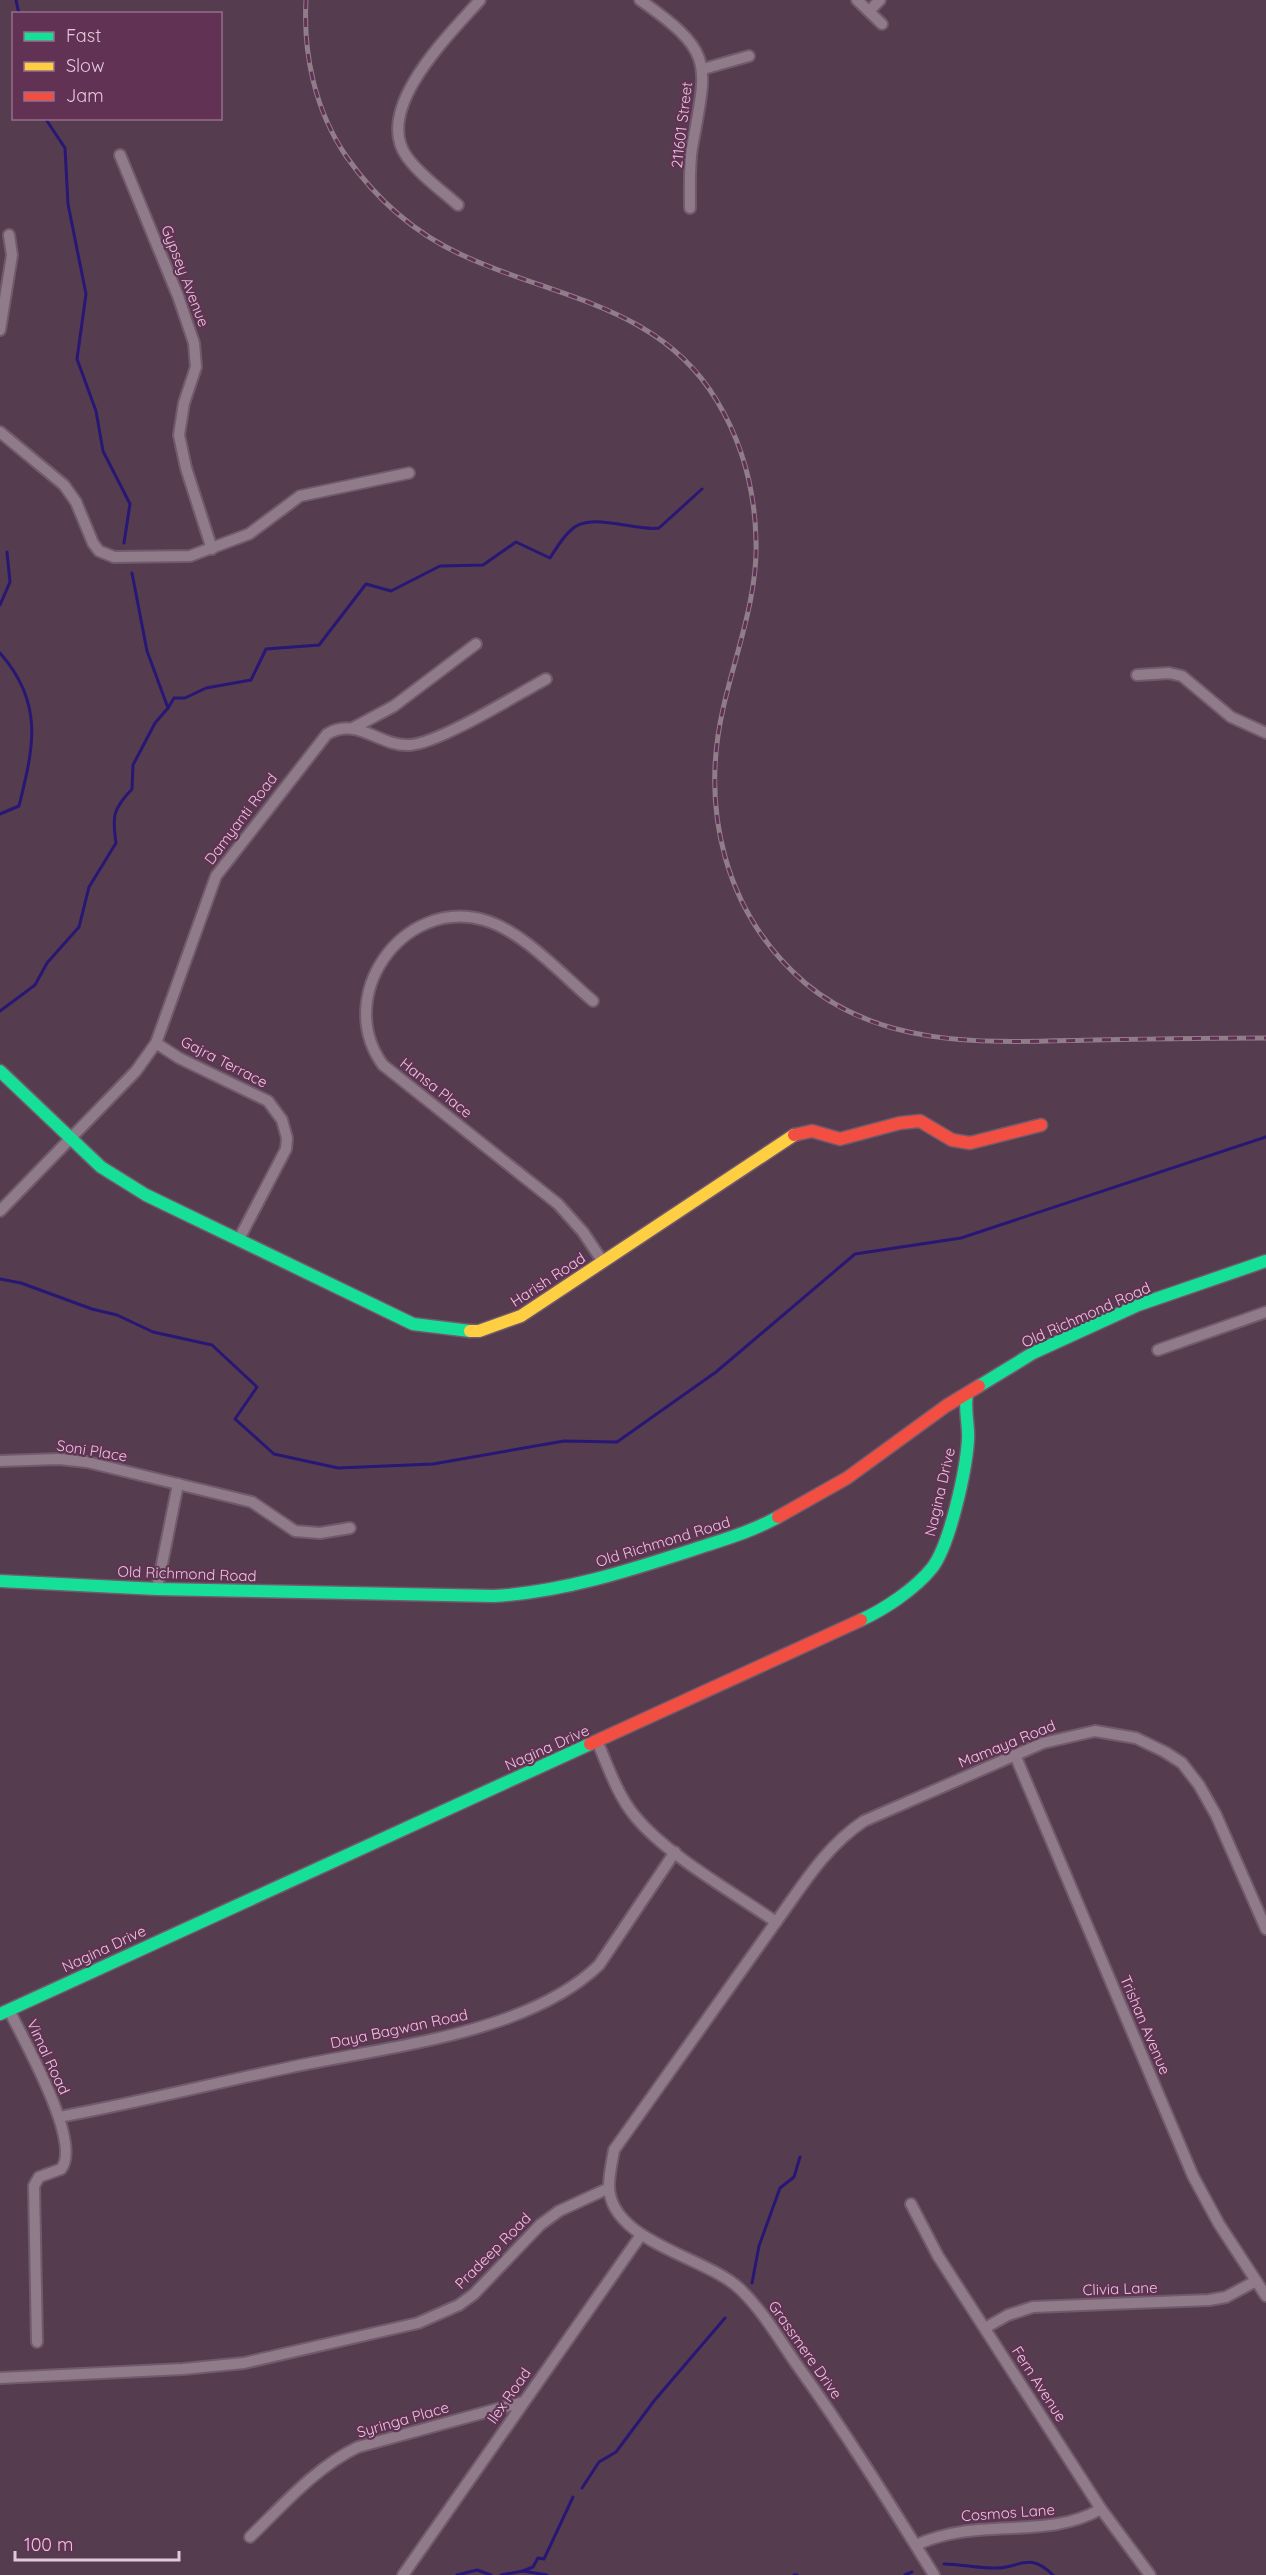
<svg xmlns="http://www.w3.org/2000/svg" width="1266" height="2575" viewBox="0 0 1266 2575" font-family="Quicksand,sans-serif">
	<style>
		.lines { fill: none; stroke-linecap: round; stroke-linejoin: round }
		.stream { stroke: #281774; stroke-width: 3 }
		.street-casing { stroke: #715a6b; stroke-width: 14 }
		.fast-casing { stroke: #715a6b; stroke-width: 15 }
		.slow-casing { stroke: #715a6b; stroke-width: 15 }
		.jam-casing { stroke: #715a6b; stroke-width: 15 }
		.street { stroke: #8f7b8a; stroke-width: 10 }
		.fast { stroke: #16e098; stroke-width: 12 }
		.slow { stroke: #ffcf43; stroke-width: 12 }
		.jam { stroke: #f24e42; stroke-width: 12 }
		.rail-casing { stroke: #917d8a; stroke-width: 5 }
		.rail { stroke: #613254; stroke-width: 3; stroke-dasharray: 9; stroke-linecap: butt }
		.labels { text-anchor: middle; stroke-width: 4.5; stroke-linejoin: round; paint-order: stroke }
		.street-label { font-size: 15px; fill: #e5c7db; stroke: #613254 }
	</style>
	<rect width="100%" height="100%" fill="#563c4f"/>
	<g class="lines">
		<g class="stream">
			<path d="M16,0l3,14"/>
			<path d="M45,118l20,30 3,56 18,90 -9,65 19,52 7,40 27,53 -6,39"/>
			<path d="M0,605l10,-23 -3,-30"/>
			<path d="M0,653c44,50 34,93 19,153l-19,8"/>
			<path d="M168,708l6,-10h11l21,-10 45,-8 15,-31 53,-4 47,-61 25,7 49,-25 43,-1 33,-23 34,16c6,-9 12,-20 20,-27 19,-21 65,1 89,-3l43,-39"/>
			<path d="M0,1011l35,-26 12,-22 32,-36 10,-40 27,-44c-4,-27 -3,-34 16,-54l1,-24 22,-42 13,-15 -21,-57 -15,-78"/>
			<path d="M0,1279l21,4 71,26 25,6 36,17 59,13 45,42 -22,32 39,35 64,14 95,-4 131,-23 53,1 99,-70 139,-118 106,-16 305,-101"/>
			<path d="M752,2283l7,-37 21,-58 14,-11 6,-20"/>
			<path d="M582,2488l17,-26 17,-10 38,-51 71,-83"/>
			<path d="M944,2564c16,0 38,5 52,4 24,0 33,-17 57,7"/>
			<path d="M523,2571l10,-4 5,-9 6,1 29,-62"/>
			<path d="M457,2575l20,-5 14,5"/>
			<path d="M501,2575l22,-4 24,4"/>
			<path d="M794,2575h3"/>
			<path d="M905,2575l7,-3"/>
		</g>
		<g class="street-casing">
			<g id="street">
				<path d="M640,0c76,53 67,63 52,148 -3,19 -2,41 -2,60"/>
				<path d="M857,0l25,24"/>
				<path d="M869,11l11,-11"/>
				<path d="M703,69l46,-13"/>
				<path d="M120,155l58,141 16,47 2,24 -12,36 -5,32 7,33 26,81"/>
				<path d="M458,205c-17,-15 -38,-30 -51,-48 -35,-48 43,-123 73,-157"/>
				<path d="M0,330l12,-75 -3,-20"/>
				<path d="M0,432l64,53 12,17 17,41 6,8 15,6 76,-1 59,-22 51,-38 109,-23"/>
				<path d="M1137,675l32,-2 13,3 49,41 35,16"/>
				<path d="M353,728l41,-22 82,-62"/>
				<path d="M593,1001c-31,-26 -70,-70 -109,-81 -82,-23 -151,77 -101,145l175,139 25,28 20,30"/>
				<path d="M156,1043l23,15 89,43 14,19 5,18 -1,11 -47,90"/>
				<path d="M0,1211l136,-140 20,-28 60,-167 111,-142c31,-18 52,13 83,11 30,-2 106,-50 136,-66"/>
				<path d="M1158,1350l108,-38"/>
				<path d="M0,1461l59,-2 28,3 165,40 43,29 25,2 30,-5"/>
				<path d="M157,1589l21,-105"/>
				<path d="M597,1741c11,25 20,53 37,74 32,40 99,77 142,107l-162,228c-2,12 -5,24 -5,36 1,56 96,70 131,103 23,22 39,50 57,76 49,68 93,139 137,210"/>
				<path d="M1015,1755l178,421 26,48 47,72"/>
				<path d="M776,1922c27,-37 49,-75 88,-101l179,-78 52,-12 41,7 29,14 17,11 17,22 17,30 50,114"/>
				<path d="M9,2010c14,29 74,133 52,159l-22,8 -5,9 3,156"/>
				<path d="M59,2117c77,-14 152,-33 228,-49 95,-21 240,-33 312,-103l76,-113"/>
				<path d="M911,2204l27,52 163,253 49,66"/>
				<path d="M985,2328l23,-13 25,-8 176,-7 17,-3 30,-16"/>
				<path d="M0,2378l183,-9 61,-6 174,-40 41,-18 15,-11 66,-69 19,-14 50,-23"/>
				<path d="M250,2537c33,-32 66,-70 108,-90l165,-45"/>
				<path d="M916,2545c62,-29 129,-4 185,-36"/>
				<path d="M403,2575l238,-340"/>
			</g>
		</g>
		<g class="fast-casing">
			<g id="fast">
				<path d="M0,1071l101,96 45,28 267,129 57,7"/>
				<path d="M979,1386l54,-33 105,-48 128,-44"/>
				<path d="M0,1581l157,8 337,7c68,-4 134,-25 198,-46 30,-10 59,-18 86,-33"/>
				<path d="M861,1620c24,-11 54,-31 71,-52 18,-23 34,-98 36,-128 1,-16 -4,-30 -1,-46"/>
				<path d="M0,2014l590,-270"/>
			</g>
		</g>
		<g class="slow-casing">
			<path id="slow" d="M470,1331h9l42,-15 273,-181"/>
		</g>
		<g class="jam-casing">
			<g id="jam">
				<path d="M794,1135l18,-4 28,8 60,-16 20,-2 32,19 18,3 71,-18"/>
				<path d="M778,1517l69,-39 99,-72 33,-20"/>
				<path d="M590,1744l271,-124"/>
			</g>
		</g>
		<use href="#street" class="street"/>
		<use href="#fast" class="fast"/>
		<use href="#slow" class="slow"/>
		<use href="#jam" class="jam"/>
		<g class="rail-casing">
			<path id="rail" d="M306,0c-3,54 9,110 40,156 30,43 68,77 116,99 92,43 198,50 255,146 26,43 38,90 39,140 2,56 -21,114 -33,168 -23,101 2,205 82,274 81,68 190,59 289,57 57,-1 115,-2 172,-2"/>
		</g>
		<use href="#rail" class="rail"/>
	</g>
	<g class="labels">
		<g class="street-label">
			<text transform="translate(682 125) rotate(-83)" y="5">211601 Street</text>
			<text transform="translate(185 276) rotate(69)" y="5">Gypsey Avenue</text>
			<text transform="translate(241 819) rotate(-53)" y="5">Damyanti Road</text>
			<text transform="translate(224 1062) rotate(27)" y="5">Gajra Terrace</text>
			<text transform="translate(436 1088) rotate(38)" y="5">Hansa Place</text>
			<text transform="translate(548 1280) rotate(-33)" y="5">Harish Road</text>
			<text transform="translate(1086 1315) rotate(-24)" y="5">Old Richmond Road</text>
			<text transform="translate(92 1451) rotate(9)" y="5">Soni Place</text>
			<text transform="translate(940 1492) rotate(-77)" y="5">Nagina Drive</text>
			<text transform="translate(663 1542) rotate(-17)" y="5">Old Richmond Road</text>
			<text transform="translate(187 1574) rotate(2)" y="5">Old Richmond Road</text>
			<text transform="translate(1007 1744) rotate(-22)" y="5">Mamaya Road</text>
			<text transform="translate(547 1748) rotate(-24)" y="5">Nagina Drive</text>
			<text transform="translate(104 1949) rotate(-25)" y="5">Nagina Drive</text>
			<text transform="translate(1145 2025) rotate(67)" y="5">Trishan Avenue</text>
			<text transform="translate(399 2029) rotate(-12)" y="5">Daya Bagwan Road</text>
			<text transform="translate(48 2057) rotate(65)" y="5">Vimal Road</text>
			<text transform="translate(493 2251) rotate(-45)" y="5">Pradeep Road</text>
			<text transform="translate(1120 2289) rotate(-2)" y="5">Clivia Lane</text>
			<text transform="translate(805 2350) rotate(55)" y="5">Grassmere Drive</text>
			<text transform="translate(1039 2384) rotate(57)" y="5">Fern Avenue</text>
			<text transform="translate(509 2396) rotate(-55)" y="5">Ilex Road</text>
			<text transform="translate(403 2420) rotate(-16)" y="5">Syringa Place</text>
			<text transform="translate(1008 2513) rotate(-4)" y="5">Cosmos Lane</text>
		</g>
	</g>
	<rect x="12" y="12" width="210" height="108" fill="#613254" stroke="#966e8a" stroke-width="1.5"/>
	<rect x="24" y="32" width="30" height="9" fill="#16e098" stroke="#966e8a" stroke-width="1.5"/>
	<text x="66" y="42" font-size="18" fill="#e5c7db">Fast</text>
	<rect x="24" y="62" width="30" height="9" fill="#ffcf43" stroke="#966e8a" stroke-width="1.5"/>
	<text x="66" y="72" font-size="18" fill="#e5c7db">Slow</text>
	<rect x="24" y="92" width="30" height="9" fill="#f24e42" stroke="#966e8a" stroke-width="1.5"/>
	<text x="66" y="102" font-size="18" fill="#e5c7db">Jam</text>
	<path d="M15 2551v9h164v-9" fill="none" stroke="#e5c7db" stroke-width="3"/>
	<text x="24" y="2551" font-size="18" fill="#e5c7db" stroke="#613254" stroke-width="4.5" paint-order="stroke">100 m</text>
</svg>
